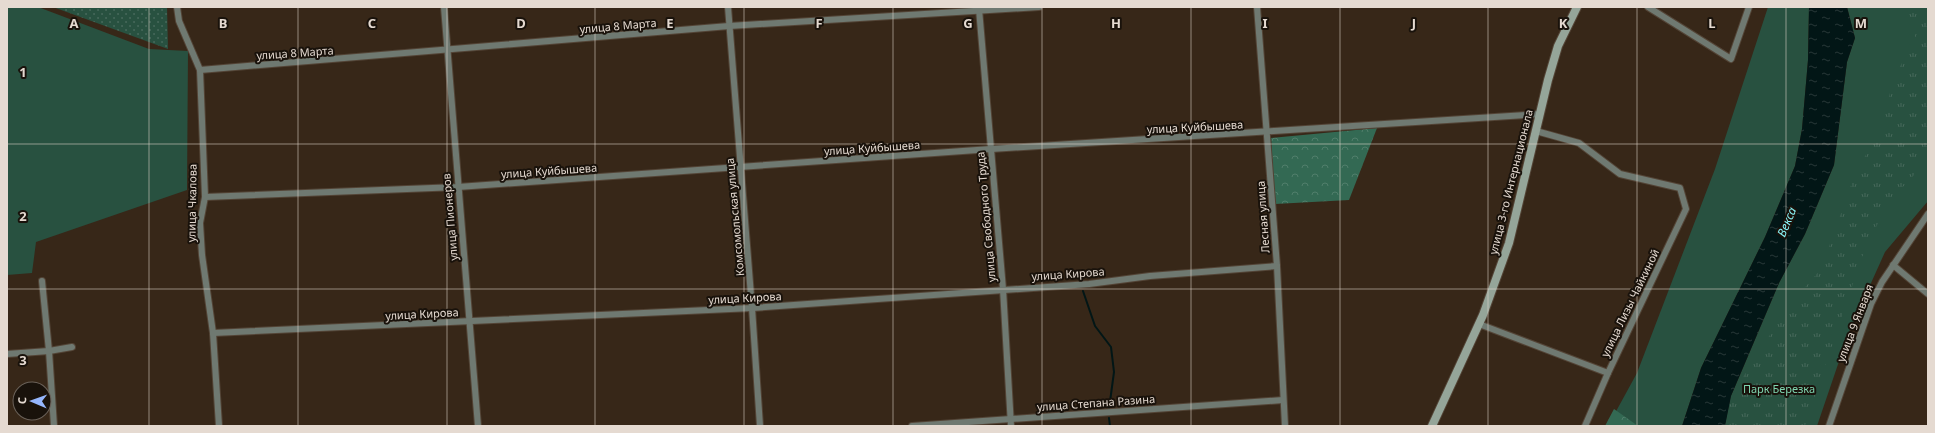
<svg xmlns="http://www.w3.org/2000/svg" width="1935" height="433" viewBox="0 0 1935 433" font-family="'Noto Sans',sans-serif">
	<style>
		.grass { fill: #285140 }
		.forest { fill: url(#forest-crowns) }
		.park { fill: url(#park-tufts) }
		.garden { fill: url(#garden-dots) }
		.water { fill: url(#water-ripples) }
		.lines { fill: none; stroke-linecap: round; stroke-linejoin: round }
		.stream { stroke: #021616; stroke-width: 2 }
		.street-casing { stroke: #534436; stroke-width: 8 }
		.secondary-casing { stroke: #534436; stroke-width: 10 }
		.street { stroke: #6f7971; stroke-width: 6 }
		.secondary { stroke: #95a599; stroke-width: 8 }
		.grid { fill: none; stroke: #e5dad1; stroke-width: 1; stroke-opacity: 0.55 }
		.labels { text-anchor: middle; stroke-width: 4; stroke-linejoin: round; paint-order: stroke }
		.street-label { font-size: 11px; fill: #e5dad1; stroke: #19120b }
		.park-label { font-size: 11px; fill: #7fd4af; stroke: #19120b }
		.water-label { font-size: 12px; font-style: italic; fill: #89f4f6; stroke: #19120b }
		.grid-label { font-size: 13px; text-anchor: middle; font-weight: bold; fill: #e5dad1; stroke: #19120b; stroke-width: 4; stroke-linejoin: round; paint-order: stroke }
	</style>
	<defs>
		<pattern id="forest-crowns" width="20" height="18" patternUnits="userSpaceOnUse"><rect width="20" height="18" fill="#336953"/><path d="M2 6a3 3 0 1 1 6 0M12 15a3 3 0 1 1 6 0" fill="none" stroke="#507e6b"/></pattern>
		<pattern id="park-tufts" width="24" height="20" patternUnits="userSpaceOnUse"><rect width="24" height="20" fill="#285140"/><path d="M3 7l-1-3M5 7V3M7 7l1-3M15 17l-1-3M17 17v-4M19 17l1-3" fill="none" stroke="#47695b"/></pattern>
		<pattern id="garden-dots" width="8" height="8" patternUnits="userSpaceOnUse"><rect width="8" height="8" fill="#285140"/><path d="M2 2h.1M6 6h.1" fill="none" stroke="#47695b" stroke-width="1.8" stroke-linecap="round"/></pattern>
		<pattern id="water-ripples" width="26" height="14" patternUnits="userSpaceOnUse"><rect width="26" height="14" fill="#021616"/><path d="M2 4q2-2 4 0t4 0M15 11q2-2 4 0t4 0" fill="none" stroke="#273737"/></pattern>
	</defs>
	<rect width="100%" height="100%" fill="#372718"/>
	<g class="grass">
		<path d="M7,7h31l111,42 39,2 -1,139 -151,52 -4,31 -25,2z"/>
		<path d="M1768,7h41l-1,53 -6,69 -7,37 -30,71 -64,131 -19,58h-74l29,-53 78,-204z"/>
		<path d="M1847,7h81v194l-43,51 -36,80 -32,94h-92l6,-30 48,-113 26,-49 29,-69 13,-103 8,-24z"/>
	</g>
	<g class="forest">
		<path d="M1377,128l-28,72 -74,4 -4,-66z"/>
		<path d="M1614,409l24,17 23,-1 -1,1h-55z"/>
	</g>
	<path class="park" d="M1900,7h28v138l-13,29 -28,30 -25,53 -57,169h-80l6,-30 56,-88 34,-39 33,-92 27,-51 13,-48 21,-40 1,-14z"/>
	<path class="garden" d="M53,7h114l1,42z"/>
	<path class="water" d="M1809,7h38l8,31 -8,24 -13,103 -29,69 -26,49 -48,113 -6,30h-43l19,-58 64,-131 30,-71 7,-37 6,-69z"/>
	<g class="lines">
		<g class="stream">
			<path d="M1083,291l12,35 16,21 3,25 -5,37"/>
			<path d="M1109,418l1,8"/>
		</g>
		<g class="street-casing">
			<g id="street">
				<path d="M177,7l2,14 21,49 5,127 -5,26 2,32 11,78 6,93"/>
				<path d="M444,7l34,419"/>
				<path d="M728,7l24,301 8,118"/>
				<path d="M1257,7l20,259 8,160"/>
				<path d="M1648,7l83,52 18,-52"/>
				<path d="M979,9l24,280 8,137"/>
				<path d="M200,70l529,-44 310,-19"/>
				<path d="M1536,131l43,12 41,31 60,14 6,21 -78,164 -23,53"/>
				<path d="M205,197l253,-10 533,-38 549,-35"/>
				<path d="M1893,265l35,29"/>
				<path d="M42,281l7,70 5,75"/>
				<path d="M1479,324l129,49"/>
				<path d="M213,333l539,-25 337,-24 61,-8 127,-10"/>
				<path d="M7,354l42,-3 23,-4"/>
				<path d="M912,426l371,-26"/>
				<path d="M1829,426l42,-122 11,-22 46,-68"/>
			</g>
		</g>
		<g class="secondary-casing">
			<path id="secondary" d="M1432,426l51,-111 26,-72 39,-163 10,-34 19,-39"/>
		</g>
		<use href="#street" class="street"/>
		<use href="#secondary" class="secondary"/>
	</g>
	<path class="grid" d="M149,7v419M298,7v419M447,7v419M595,7v419M744,7v419M893,7v419M1042,7v419M1191,7v419M1340,7v419M1488,7v419M1637,7v419M1786,7v419M7,144h1921M7,289h1921"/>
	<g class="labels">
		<g class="street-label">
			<text transform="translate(618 26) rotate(-5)" y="4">улица 8 Марта</text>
			<text transform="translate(295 53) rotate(-4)" y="4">улица 8 Марта</text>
			<text transform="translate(1195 127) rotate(-3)" y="4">улица Куйбышева</text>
			<text transform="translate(872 148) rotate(-4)" y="4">улица Куйбышева</text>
			<text transform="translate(549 171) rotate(-4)" y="4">улица Куйбышева</text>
			<text transform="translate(1511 182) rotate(-76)" y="4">улица 3-го Интернационала</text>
			<text transform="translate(192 203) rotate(-89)" y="4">улица Чкалова</text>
			<text transform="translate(450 217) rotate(-95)" y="4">улица Пионеров</text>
			<text transform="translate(735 217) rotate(-95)" y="4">Комсомольская улица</text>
			<text transform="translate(986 217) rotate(-95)" y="4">улица Свободного Труда</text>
			<text transform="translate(1263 217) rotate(-94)" y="4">Лесная улица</text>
			<text transform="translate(1068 274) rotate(-4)" y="4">улица Кирова</text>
			<text transform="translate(745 298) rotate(-3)" y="4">улица Кирова</text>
			<text transform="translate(1630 303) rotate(-64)" y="4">улица Лизы Чайкиной</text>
			<text transform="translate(422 314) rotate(-3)" y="4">улица Кирова</text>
			<text transform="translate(1855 323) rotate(-69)" y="4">улица 9 Января</text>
			<text transform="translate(1096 403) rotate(-4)" y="4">улица Степана Разина</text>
		</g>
		<g class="park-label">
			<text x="1779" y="393">Парк Березка</text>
		</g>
		<g class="water-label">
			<text transform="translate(1787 222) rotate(-67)" y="4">Векса</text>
		</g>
	</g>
	<g class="grid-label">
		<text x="74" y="28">A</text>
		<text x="223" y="28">B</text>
		<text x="372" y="28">C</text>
		<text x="521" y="28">D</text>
		<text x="670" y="28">E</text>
		<text x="819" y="28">F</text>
		<text x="968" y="28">G</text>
		<text x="1116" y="28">H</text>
		<text x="1265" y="28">I</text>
		<text x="1414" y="28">J</text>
		<text x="1563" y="28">K</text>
		<text x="1712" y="28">L</text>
		<text x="1861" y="28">M</text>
		<text x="23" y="77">1</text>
		<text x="23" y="221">2</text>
		<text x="23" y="365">3</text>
	</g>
	<rect width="1935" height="433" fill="none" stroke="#e5dad1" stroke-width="16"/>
	<g transform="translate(32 401) rotate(272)"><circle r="19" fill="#19120b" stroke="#6b625a"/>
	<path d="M0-3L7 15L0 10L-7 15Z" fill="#95b6fd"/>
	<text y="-6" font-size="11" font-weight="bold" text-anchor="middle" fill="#e5dad1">С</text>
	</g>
</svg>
